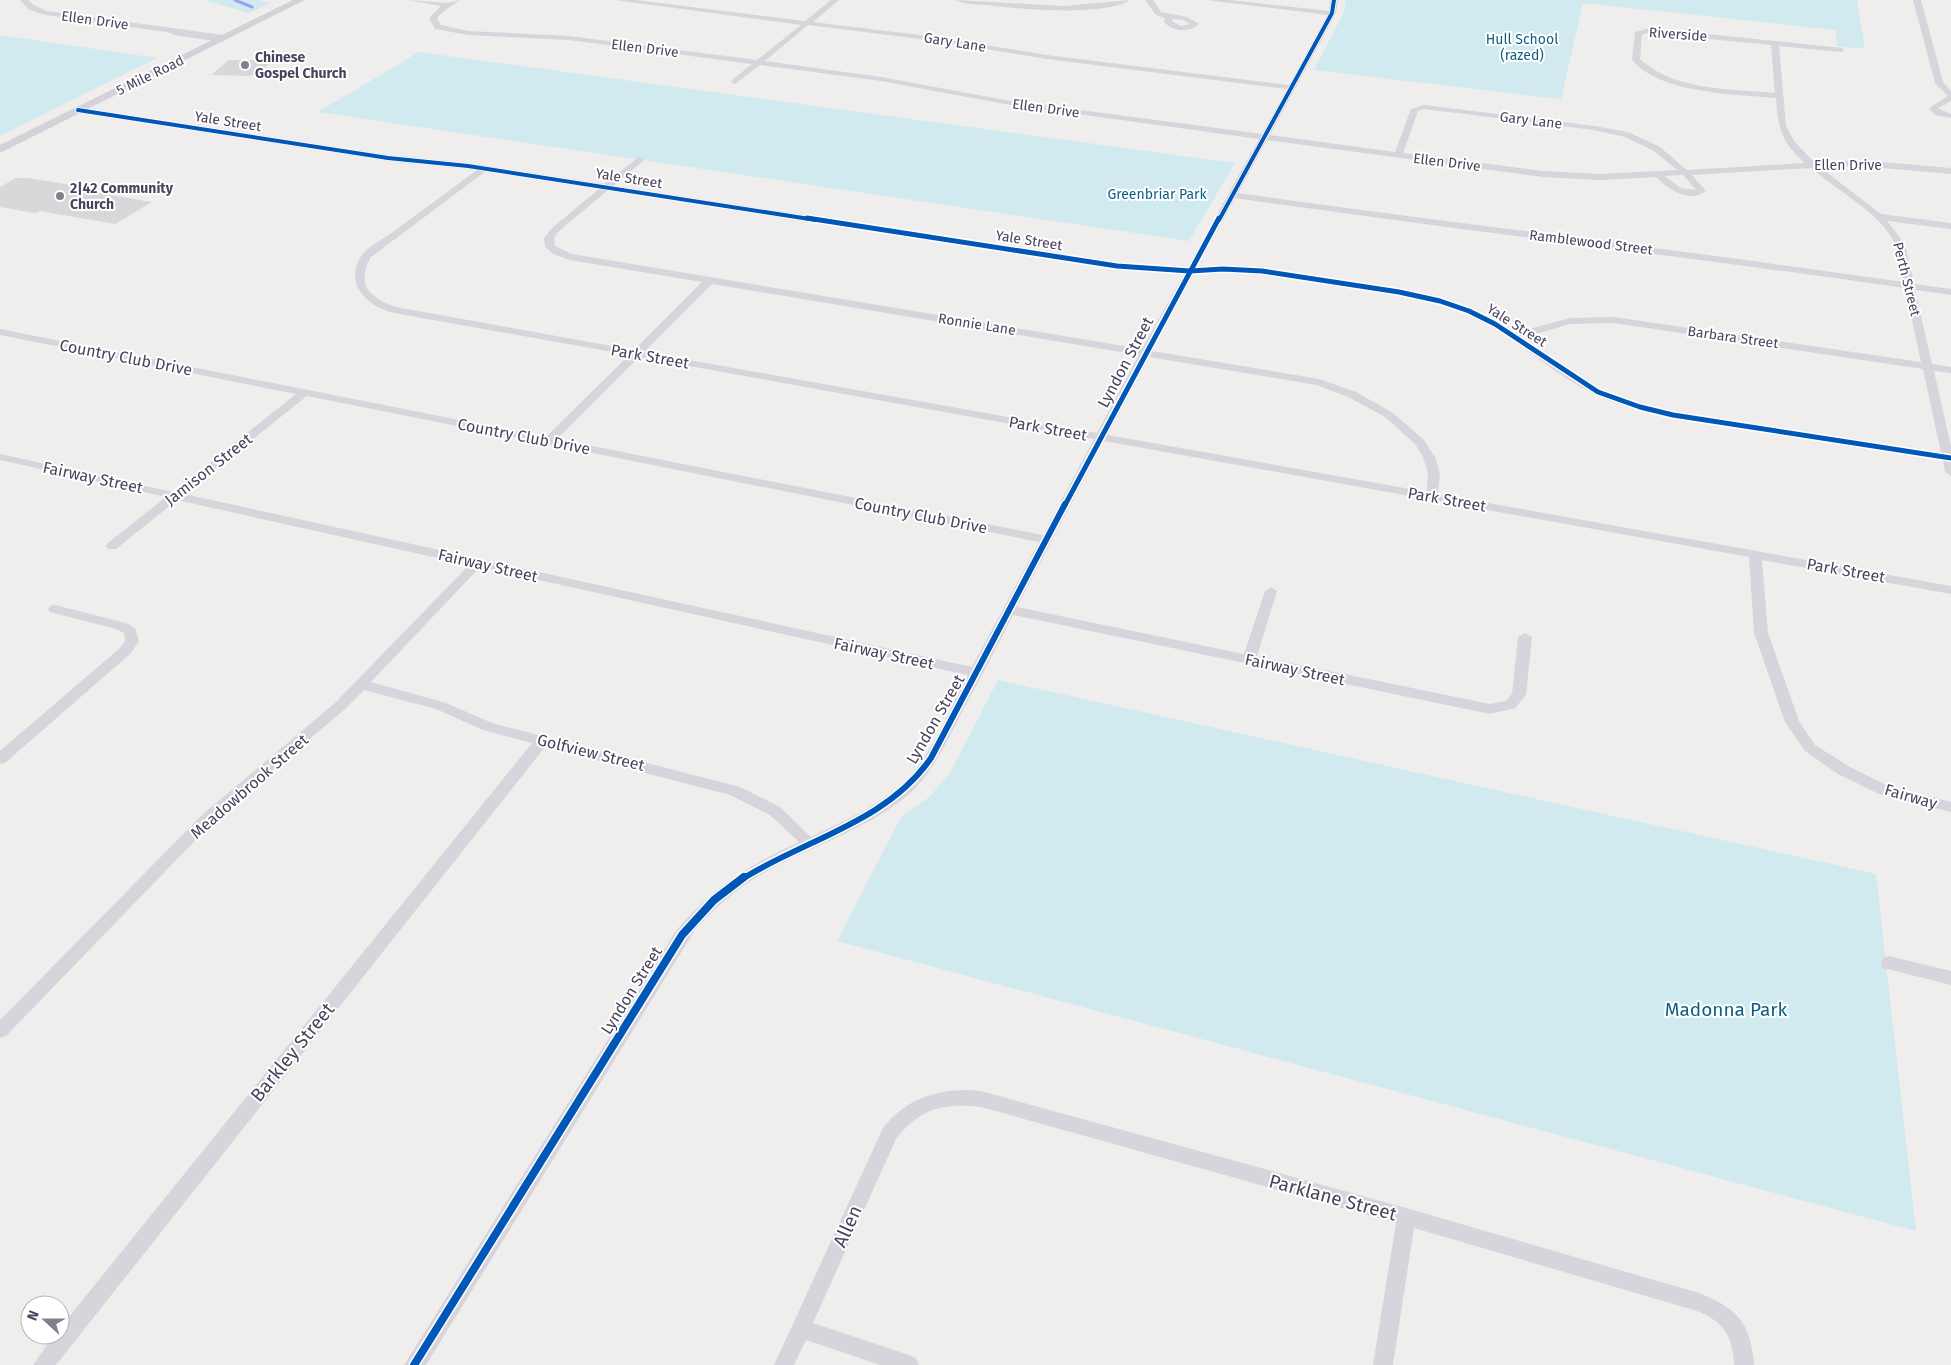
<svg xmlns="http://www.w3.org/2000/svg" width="1951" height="1365" viewBox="0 0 1951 1365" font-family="'Fira Sans',sans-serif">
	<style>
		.green { fill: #d0eaf0 }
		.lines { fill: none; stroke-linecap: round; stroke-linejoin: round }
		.stream { stroke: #a1a0f2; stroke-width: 3 }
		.building { fill: #d8d7d9 }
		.minor { fill: #d7d5db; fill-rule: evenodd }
		.secondary { fill: #d4d1d9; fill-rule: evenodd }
		.cycleway-far3-casing { stroke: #fff; stroke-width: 5.5 }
		.cycleway-far2-casing { stroke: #fff; stroke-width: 8 }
		.cycleway-far1-casing { stroke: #fff; stroke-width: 9 }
		.cycleway-casing { stroke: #fff; stroke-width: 11 }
		.cycleway-far3 { stroke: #0057b8; stroke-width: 4 }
		.cycleway-far2 { stroke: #0057b8; stroke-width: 5 }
		.cycleway-far1 { stroke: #0057b8; stroke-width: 6 }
		.cycleway { stroke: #0057b8; stroke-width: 8 }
		.poi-dot { fill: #847f8f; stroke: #fff; stroke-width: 2 }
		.labels { text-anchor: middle; stroke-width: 4; stroke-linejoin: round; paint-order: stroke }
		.far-street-label { font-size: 14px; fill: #4a435c; stroke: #fff }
		.far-park-label { font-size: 14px; fill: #0e5f84; stroke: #fff }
		.far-poi-label { font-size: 14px; font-weight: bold; fill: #4a435c; stroke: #fff; text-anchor: start }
		.street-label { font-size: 16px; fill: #4a435c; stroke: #fff }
		.near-park-label { font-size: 19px; fill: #0e5f84; stroke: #fff }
		.near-street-label { font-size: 19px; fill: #4a435c; stroke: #fff }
	</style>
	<rect width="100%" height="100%" fill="#efeeed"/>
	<g class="green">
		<path d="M204,0h52l15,3 -22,10z"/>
		<path d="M1346,0h511l8,49 -27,-3 -3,-16 -252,-27 -22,96 -247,-29 30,-58z"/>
		<path d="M0,35l157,23 -157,78z"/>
		<path d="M419,52l816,111 -46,78 -871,-129z"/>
		<path d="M998,680l878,194 40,357 -1079,-290 64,-124 27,-19 21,-23z"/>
	</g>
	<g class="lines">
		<path class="stream" d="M235,0l17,7"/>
	</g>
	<g class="building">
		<path d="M229,60h38l-1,2h5l-13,12 -8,2 -39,-1z"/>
		<path d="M16,178h12l63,10 -4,3 65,11 -37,22 -75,-13 -5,2 -35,-6v-20z"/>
	</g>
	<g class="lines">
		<g class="minor">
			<path d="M20,0h8l6,5 13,6 184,25 -4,2 -13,-1 9,1v4h-3l-46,-7 -7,-3 -122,-17 -17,-6z"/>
			<path d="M408,0l39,3 13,-3 -16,11 -7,7 4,7 27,6 101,5 188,24 44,-35 -186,-25h21l169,21 26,-21h8l-26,22 123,15 111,18 242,30 39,-70 -122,-15h24l99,11 1,-11h8l-2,13 -66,122 125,17 16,-43 13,-4 170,21 34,6 32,15 27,23 118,-7c-24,-21 -27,-35 -29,-65 -42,-4 -115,-4 -144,-38l3,-28 11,-3h13l184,19v4h-3l-61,-6 7,80 8,15 21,22 44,-3 92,8v6l-92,-8 -38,2 60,46 70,9v6l-64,-8 18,23 9,40 37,5v6l-36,-5 17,74 19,3v6l-17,-2 17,75v30l-6,-4 -2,-12 -270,-42c-27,-6 -55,-12 -79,-24 -46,-22 -82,-61 -128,-81 -36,-15 -76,-19 -114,-25 -53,-8 -104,-18 -158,-14l-42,77 167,28 37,13 37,21 30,26 12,18 5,16 -2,21 513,92v8l-189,-34 6,73 31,88 16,24 33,21 40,20 63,16v10l-72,-18 -41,-20 -33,-23 -20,-29 -31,-89 -5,-76 -645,-116 -87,166 227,47 21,-63 6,-4 6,4 -20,65 233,48 15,-3 7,-7 6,-57 7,-4 7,4 -6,58 -11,13 -25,6 -477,-99c-16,32 -32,62 -49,93 -17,33 -31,67 -61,91 -46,36 -105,51 -154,83 -20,13 -38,30 -54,48l-269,435h-22l272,-434c34,-42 75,-67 123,-89l-29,-27 -40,-20 -185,-48 -489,618h-23l21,-30h6v-7l472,-585 -49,-13 -47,-21 -72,-19 -20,20 -130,111 -208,215 -6,2v-18l204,-207 130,-109 135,-139 -292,-65 -61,49h-8l-2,-3 2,-3 58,-46 -166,-37v-6l173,38 123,-98 -296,-59v-6l546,108 83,-82 -235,-42c-28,-7 -51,-30 -32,-58 7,-9 21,-16 31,-23 28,-21 56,-41 84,-62l-89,-9 -310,-49h-3v-4l313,47 80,8 136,21 35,-27 4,3 -1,2 -29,24 504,77 70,5 72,-129 -254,-35 -124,-23 -121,-16 -25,19 -4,-2 1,-2 20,-16 -183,-24 -101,-5 -33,-6 -6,-11 12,-12zM808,25l128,16 111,18 240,30 -25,45 -257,-34 -124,-23 -116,-16zM1647,33l124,12 4,48c-43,-4 -101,-2 -135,-34l2,-24zM1424,109l170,21 31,7 29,14 23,19 -77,4 -57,-3 -140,-18 15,-42zM1267,140l276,37 57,3 56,-3c12,12 33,27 50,14l-14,-16 119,-7c25,22 70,45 84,76 5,11 6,26 9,38 -222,-32 -444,-58 -666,-89zM486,171l113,18 -47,39 -8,10 1,9 8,7 17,6 132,22 -68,68 -238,-43c-26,-10 -41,-21 -25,-50zM1683,175l13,15 -15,-2 -16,-12zM608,190l509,79 67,5 -42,75 -570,-95 -17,-8 -1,-8 4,-6zM1235,198c223,32 447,58 670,90l16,74 -307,-45 -44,1 -55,15c-54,-37 -117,-44 -181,-54 -46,-7 -90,-14 -137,-11zM712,284l427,71 -42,78 -453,-81zM1614,323l309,46 18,84 -268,-41 -29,-7 -42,-15 -80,-52 48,-14zM639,357l455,82 -51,96 -486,-96zM1149,357l168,28 31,12 37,20 30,27 8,13 5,16 -1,19 -319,-57zM307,396l732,146 -67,125 -788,-173zM480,567l488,108c-16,30 -35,76 -57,100 -26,28 -65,45 -100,62l-31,-30 -40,-20 -248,-64 -46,-20 -75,-21z"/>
			<path d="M956,0l108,6 66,-6c-27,17 -111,9 -143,5 -9,-1 -23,0 -31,-5z"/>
			<path d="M1145,0h8l8,12 26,5 12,7c-10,9 -26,8 -35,-2l1,-4 -9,-3zM1172,19l12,1 6,4 -9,2 -9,-5z"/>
			<path d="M1913,0h8l22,82 8,9v10l-13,7 13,6v4l-16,-3 -6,-7 19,-12 -13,-13z"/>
			<path d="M55,605l71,18 9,5 4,13 -8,12 -126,110 -5,1v-13l121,-104 4,-6 -1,-8 -8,-4 -66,-17 -2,-3 2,-3z"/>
			<path d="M1889,956l62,15v14l-68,-17 -2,-5 2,-5z"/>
			<path d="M967,1090l14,1 425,117 293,85c38,15 52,30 55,72h-20c-2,-30 -9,-42 -37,-54l-283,-83 -21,137h-20l23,-142 -415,-116c-39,-4 -60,1 -85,32l-83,184 96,32 7,3 3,7h-39l-74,-25 -12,25h-20l109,-237c22,-27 48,-38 84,-38z"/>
		</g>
		<path class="secondary" d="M293,0h12l-305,153v-8z"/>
		<g class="cycleway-far3-casing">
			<g id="cycleway-far3">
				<path d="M78,110l310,48 80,8 348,54"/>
				<path d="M1219,220l113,-207 2,-13"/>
			</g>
		</g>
		<g class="cycleway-far2-casing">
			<g id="cycleway-far2">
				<path d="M807,218l310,48 73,5 33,-2 39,2 137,21 41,9 29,10 26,13 103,68 42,15 33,8 278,43"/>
				<path d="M1065,505l154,-287"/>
			</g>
		</g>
		<g class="cycleway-far1-casing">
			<path id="cycleway-far1" d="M742,879c64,-40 145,-57 189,-121l134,-254"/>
		</g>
		<g class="cycleway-casing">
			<path id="cycleway" d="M414,1365l268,-430 32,-35 30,-23"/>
		</g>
		<use href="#cycleway-far3" class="cycleway-far3"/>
		<use href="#cycleway-far2" class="cycleway-far2"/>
		<use href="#cycleway-far1" class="cycleway-far1"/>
		<use href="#cycleway" class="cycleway"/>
	</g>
	<g class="poi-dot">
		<circle cx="245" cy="65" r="5"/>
		<circle cx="60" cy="196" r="5"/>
	</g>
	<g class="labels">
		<g class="far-street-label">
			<text transform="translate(95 20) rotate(8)" y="5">Ellen Drive</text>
			<text transform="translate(1678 34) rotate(4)" y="5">Riverside</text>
			<text transform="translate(955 42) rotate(9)" y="5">Gary Lane</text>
			<text transform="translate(645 48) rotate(7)" y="5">Ellen Drive</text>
			<text transform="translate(150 75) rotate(-26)" y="5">5 Mile Road</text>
			<text transform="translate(1046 108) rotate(8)" y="5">Ellen Drive</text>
			<text transform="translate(1531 120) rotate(7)" y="5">Gary Lane</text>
			<text transform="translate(228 121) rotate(9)" y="5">Yale Street</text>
			<text transform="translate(1447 162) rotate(7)" y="5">Ellen Drive</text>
			<text x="1848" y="170">Ellen Drive</text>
			<text transform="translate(629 178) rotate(9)" y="5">Yale Street</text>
			<text transform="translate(1029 240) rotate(9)" y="5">Yale Street</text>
			<text transform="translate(1591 242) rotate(7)" y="5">Ramblewood Street</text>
			<text transform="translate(1907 279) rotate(76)" y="5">Perth Street</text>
			<text transform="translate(977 324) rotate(9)" y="5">Ronnie Lane</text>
			<text transform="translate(1517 325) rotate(32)" y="5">Yale Street</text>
			<text transform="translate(1733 337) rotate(8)" y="5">Barbara Street</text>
		</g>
		<g class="far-park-label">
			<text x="1522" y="44">Hull School<tspan x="1522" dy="16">(razed)</tspan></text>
			<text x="1157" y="199">Greenbriar Park</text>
		</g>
		<g class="far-poi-label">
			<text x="255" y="62">Chinese<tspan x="255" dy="16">Gospel Church</tspan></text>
			<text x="70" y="193">2|42 Community<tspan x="70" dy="16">Church</tspan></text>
		</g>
		<g class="street-label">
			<text transform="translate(650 356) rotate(10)" y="6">Park Street</text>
			<text transform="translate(126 357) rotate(11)" y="6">Country Club Drive</text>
			<text transform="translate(1125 362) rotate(-62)" y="6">Lyndon Street</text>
			<text transform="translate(1048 428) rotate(10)" y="6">Park Street</text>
			<text transform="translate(524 436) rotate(11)" y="6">Country Club Drive</text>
			<text transform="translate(208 469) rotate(-38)" y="6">Jamison Street</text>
			<text transform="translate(93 477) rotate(12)" y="6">Fairway Street</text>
			<text transform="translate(1447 499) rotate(10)" y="6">Park Street</text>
			<text transform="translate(921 515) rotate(11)" y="6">Country Club Drive</text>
			<text transform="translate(488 565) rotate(13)" y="6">Fairway Street</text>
			<text transform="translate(1846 570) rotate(10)" y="6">Park Street</text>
			<text transform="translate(884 653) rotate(12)" y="6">Fairway Street</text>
			<text transform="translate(1295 669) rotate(12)" y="6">Fairway Street</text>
			<text transform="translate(935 719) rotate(-60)" y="6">Lyndon Street</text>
			<text transform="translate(591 752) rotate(14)" y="6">Golfview Street</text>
			<text transform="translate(249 786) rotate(-41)" y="6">Meadowbrook Street</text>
			<text transform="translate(1911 796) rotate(16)" y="6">Fairway</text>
			<text transform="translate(631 990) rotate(-58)" y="6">Lyndon Street</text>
		</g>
		<g class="near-park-label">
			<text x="1726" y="1016">Madonna Park</text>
		</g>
		<g class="near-street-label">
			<text transform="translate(292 1052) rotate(-51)" y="7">Barkley Street</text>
			<text transform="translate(1333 1197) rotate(15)" y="7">Parklane Street</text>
			<text transform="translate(847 1226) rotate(-66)" y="7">Allen</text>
		</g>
	</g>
	<g transform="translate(45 1320) rotate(291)"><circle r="24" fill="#ffffff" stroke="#b7b4be"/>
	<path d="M0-4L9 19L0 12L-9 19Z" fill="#847f8f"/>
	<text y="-8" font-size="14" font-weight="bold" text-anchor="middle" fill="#4a435c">N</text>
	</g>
</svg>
